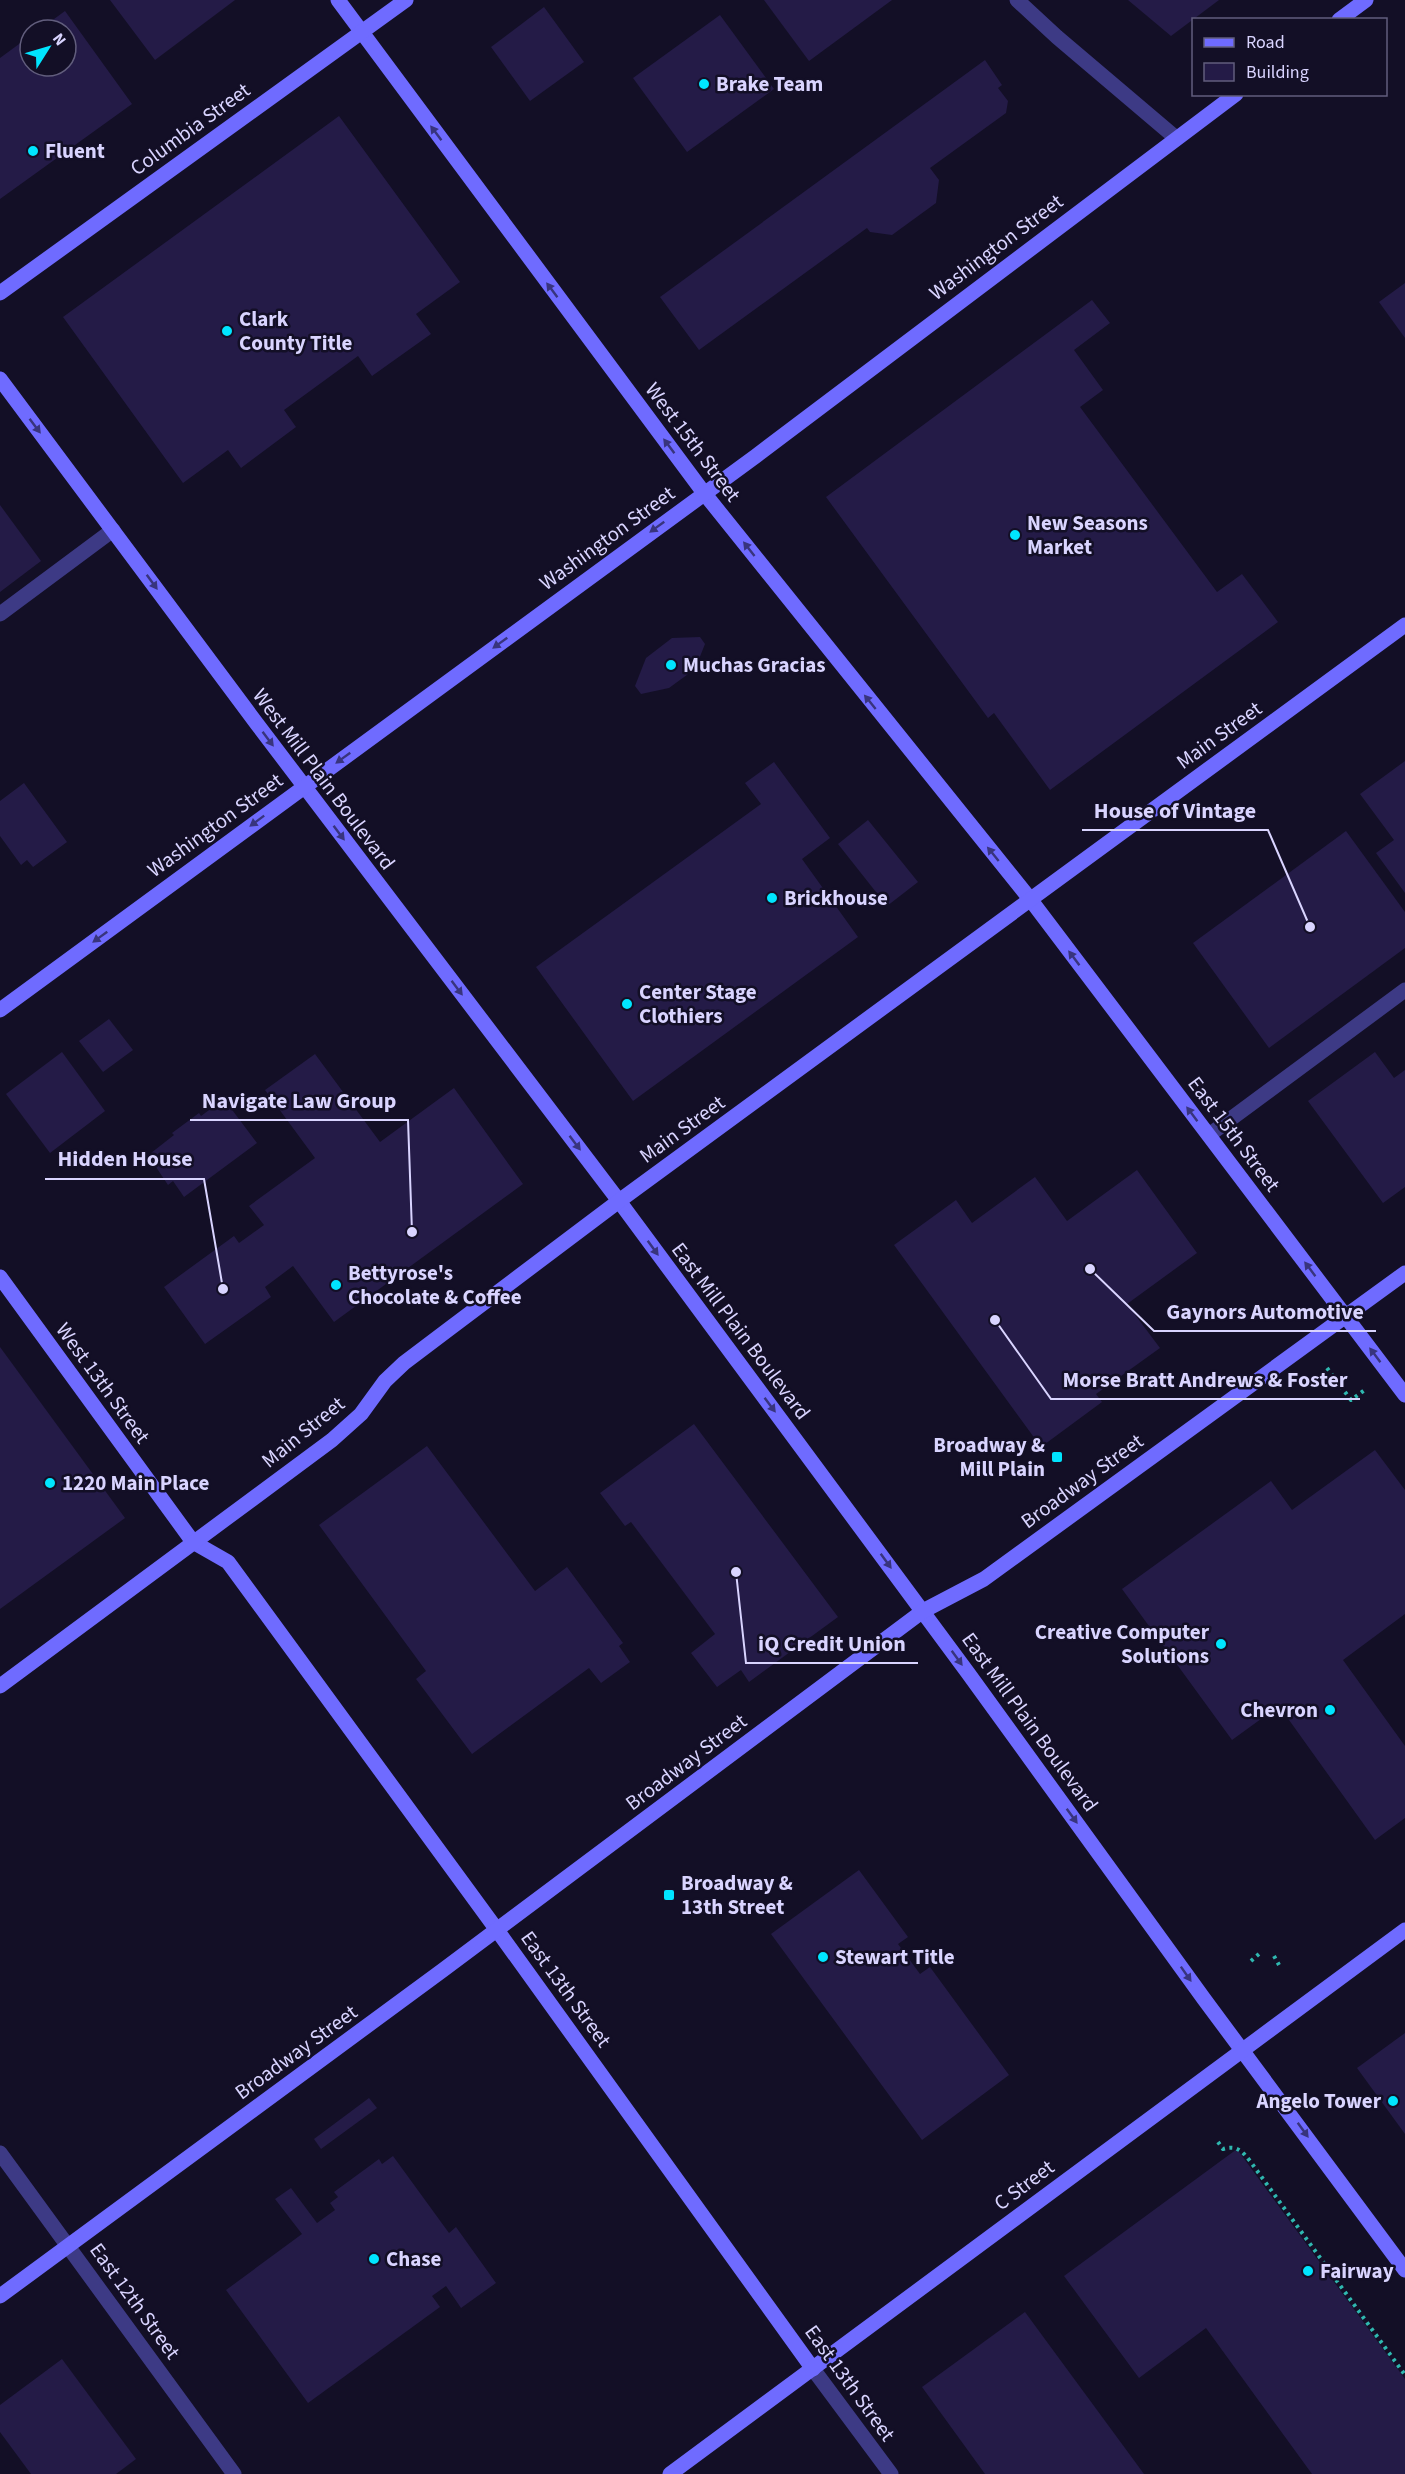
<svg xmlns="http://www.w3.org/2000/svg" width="1405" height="2474" viewBox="0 0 1405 2474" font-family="'Source Sans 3',sans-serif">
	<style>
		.building { fill: #241b47 }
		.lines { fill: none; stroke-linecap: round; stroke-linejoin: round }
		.path { stroke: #2fb8b0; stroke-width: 4; stroke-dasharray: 3 4.5; stroke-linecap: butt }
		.lane { stroke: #3d3a85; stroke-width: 15 }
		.street { stroke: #3d3a85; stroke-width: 15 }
		.secondary { stroke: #6f6bff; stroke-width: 15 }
		.oneway { fill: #38347d }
		.poi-dot { fill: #00e5ff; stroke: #130f26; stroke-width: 2 }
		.labels { text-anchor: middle; stroke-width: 5; stroke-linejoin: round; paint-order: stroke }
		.poi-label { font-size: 21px; font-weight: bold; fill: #d9d4ff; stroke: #130f26; text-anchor: start }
		.street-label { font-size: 21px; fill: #d9d4ff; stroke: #130f26 }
		.leader { fill: none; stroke: #d9d4ff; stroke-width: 2 }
		.callout-dot { fill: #d9d4ff; stroke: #130f26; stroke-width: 2 }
		.callout-label { font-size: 22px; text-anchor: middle; font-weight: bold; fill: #d9d4ff; stroke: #130f26; stroke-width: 5; stroke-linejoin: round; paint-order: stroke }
	</style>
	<rect width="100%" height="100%" fill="#130f26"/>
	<g class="building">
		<path d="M110,0h125l-80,60z"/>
		<path d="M764,0h128l-83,61z"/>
		<path d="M1128,0h91l-48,36z"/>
		<path d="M544,7l40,55 -54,39 -39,-54z"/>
		<path d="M65,11l67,93 -132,95v-141l30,-22v30h36v-36h-27z"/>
		<path d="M720,15l54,74 -87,63 -54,-74z"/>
		<path d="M985,60l17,25 -4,3 10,13 -2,12 -76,55 9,12 -3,23 -44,32 -22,-3 -3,-4 -168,122 -39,-53z"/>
		<path d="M339,116l121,166 -44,32 15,20 -59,42 -14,-20 -74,54 12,17 -55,41 -13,-18 -45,33 -120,-166z"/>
		<path d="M1405,283v55l-26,-36z"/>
		<path d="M1092,300l18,23 -36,27 29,40 -23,17 137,185 25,-18 36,48 -228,168 -56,-77 -6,5 -162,-221z"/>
		<path d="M0,505l41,56 -41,31z"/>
		<path d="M700,637l5,7 -10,25 -26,19 -28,6 -6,-8 11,-28 26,-20z"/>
		<path d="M1405,761v132l-29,-40 18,-13 -34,-46z"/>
		<path d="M774,762l56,76 -28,21 56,78 -225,164 -97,-134 225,-163 -16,-21z"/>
		<path d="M24,783l43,59 -34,25 -6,-7 -6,5 -21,-29v-35z"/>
		<path d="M868,820l50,62 -31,24 -49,-62z"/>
		<path d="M1346,831l59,81v36l-136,100 -76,-105z"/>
		<path d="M109,1019l24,31 -30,22 -24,-31z"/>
		<path d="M62,1052l43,59 -55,42 -44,-59z"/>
		<path d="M1375,1052l19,26 11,-8v117l-22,16 -75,-102z"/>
		<path d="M315,1054l65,88 74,-54 69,96 -189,138 -41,-56 -28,21 6,10 -66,47 -41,-57 70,-51 5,7 25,-18 -15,-19 66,-48 -50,-68z"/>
		<path d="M224,1099l33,44 -73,54 -11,-16 -5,4 -14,-21 3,-3 -6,-8 23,-18 -2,-2 27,-20 2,3z"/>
		<path d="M1137,1170l60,83 -70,51 33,44 -64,46 6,8 -61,45 -147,-202 62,-45 16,23 63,-46 32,44z"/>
		<path d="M0,1347l125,171 -125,91z"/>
		<path d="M694,1424l144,193 -89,65 -8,-12 -24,17 -26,-34 24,-19 -84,-112 -6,4 -25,-33z"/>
		<path d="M427,1446l108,145 32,-24 56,76 -4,3 11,16 -29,21 -12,-15 -117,86 -56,-75 10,-8 -107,-146z"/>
		<path d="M1375,1450l30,40v124l-62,46 62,86v72l-30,22 -96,-134 -47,34 -110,-151 149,-108 21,29z"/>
		<path d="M859,1870l49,67 -10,7 22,30 10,-7 79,108 -87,65 -151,-206z"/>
		<path d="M1405,2033v101l-48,-66z"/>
		<path d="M369,2098l8,10 -56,41 -7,-10z"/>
		<path d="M1237,2149l168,230v95h-93l-106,-146 -67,50 -75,-102z"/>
		<path d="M393,2156l56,77 7,-6 40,56 -35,25 -15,-22 -14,10 8,11 -132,96 -82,-113 76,-56 -27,-35 16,-11 26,35 18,-13 -5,-7 8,-6 -4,-5 45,-33 3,5z"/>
		<path d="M1025,2312l119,162h-159l-63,-87z"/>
		<path d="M62,2359l74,100 -20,15h-85l-31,-42v-27z"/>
	</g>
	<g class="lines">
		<g class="path">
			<path d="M1327,1368l24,32 15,-11"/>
			<path d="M1274,1956l5,9"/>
			<path d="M1251,1961l8,-7"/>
			<path d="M1218,2142l5,7c14,-4 19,2 27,12l155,214"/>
		</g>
		<g class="lane">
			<path d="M0,614l113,-84"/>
			<path d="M1209,1135l196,-145"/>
		</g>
		<g class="street">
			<path d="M1017,0l40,37 119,101"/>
			<path d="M0,2153l234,321"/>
			<path d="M813,2369l78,105"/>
		</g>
		<g class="secondary">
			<path d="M338,0l366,493 326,406 375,496"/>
			<path d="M1339,20l27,-20"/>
			<path d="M0,293l406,-293"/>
			<path d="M0,379l257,345 362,477 349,472 236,326 201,271"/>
			<path d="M0,1010l756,-554 480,-362"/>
			<path d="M0,1277l193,265 35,20 269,368 316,439"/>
			<path d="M0,1686l332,-246 29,-26 24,-33 19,-18 45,-34 170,-128 786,-576"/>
			<path d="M0,2296l443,-326 480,-359 61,-32 421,-306"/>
			<path d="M670,2474l735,-544"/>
		</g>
	</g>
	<defs><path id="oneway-solid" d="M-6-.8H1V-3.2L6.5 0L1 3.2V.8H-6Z" transform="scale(1.5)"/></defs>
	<g class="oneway">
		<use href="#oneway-solid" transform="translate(436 133) rotate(-127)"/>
		<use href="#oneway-solid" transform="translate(552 290) rotate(-127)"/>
		<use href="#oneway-solid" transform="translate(35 426) rotate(53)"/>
		<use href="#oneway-solid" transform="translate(669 446) rotate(-127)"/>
		<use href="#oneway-solid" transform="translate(657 527) rotate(144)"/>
		<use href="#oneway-solid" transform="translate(749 549) rotate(-128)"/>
		<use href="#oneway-solid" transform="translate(152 582) rotate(54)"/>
		<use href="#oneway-solid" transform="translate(500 643) rotate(144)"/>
		<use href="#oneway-solid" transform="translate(870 702) rotate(-129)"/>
		<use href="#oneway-solid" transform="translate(268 739) rotate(53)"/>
		<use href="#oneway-solid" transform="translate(343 758) rotate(144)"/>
		<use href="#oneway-solid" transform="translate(257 821) rotate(143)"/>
		<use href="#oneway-solid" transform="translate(339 833) rotate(53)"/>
		<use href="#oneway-solid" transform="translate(993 854) rotate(-129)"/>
		<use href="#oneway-solid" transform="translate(100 937) rotate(144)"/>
		<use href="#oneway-solid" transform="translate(1074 958) rotate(-127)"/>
		<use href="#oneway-solid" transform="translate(457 988) rotate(53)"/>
		<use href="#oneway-solid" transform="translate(1192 1114) rotate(-127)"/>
		<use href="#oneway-solid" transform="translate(575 1143) rotate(53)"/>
		<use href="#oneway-solid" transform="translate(653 1248) rotate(54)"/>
		<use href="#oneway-solid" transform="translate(1310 1269) rotate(-127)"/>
		<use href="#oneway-solid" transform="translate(1375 1355) rotate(-127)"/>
		<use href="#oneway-solid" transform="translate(770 1405) rotate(53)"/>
		<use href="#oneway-solid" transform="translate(886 1561) rotate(54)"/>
		<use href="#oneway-solid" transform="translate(957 1658) rotate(54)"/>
		<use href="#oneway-solid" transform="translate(1072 1816) rotate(54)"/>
		<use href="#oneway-solid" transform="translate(1186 1974) rotate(55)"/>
		<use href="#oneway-solid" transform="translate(1303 2130) rotate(54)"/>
	</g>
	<g class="poi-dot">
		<circle cx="704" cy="84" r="6"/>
		<circle cx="33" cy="151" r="6"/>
		<circle cx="227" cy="331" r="6"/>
		<circle cx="1015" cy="535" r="6"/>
		<circle cx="671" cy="665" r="6"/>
		<circle cx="772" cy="898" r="6"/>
		<circle cx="627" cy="1004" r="6"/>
		<circle cx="336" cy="1285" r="6"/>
		<rect x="1051" y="1451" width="12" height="12" rx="3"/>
		<circle cx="50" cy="1483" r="6"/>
		<circle cx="1221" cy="1644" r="6"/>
		<circle cx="1330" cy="1710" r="6"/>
		<rect x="663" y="1889" width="12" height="12" rx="3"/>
		<circle cx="823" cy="1957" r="6"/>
		<circle cx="1393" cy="2101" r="6"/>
		<circle cx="374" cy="2259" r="6"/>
		<circle cx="1308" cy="2271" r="6"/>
	</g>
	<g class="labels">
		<g class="poi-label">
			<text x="716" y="91">Brake Team</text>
			<text x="45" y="158">Fluent</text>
			<text x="239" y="326">Clark<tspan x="239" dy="24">County Title</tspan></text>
			<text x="1027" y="530">New Seasons<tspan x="1027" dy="24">Market</tspan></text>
			<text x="683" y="672">Muchas Gracias</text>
			<text x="784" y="905">Brickhouse</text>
			<text x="639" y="999">Center Stage<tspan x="639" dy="24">Clothiers</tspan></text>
			<text x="348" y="1280">Bettyrose's<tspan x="348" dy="24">Chocolate &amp; Coffee</tspan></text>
			<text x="1045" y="1452" text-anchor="end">Broadway &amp;<tspan x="1045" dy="24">Mill Plain</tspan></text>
			<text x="62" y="1490">1220 Main Place</text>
			<text x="1209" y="1639" text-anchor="end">Creative Computer<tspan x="1209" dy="24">Solutions</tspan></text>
			<text x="1318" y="1717" text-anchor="end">Chevron</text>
			<text x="681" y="1890">Broadway &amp;<tspan x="681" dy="24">13th Street</tspan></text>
			<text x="835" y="1964">Stewart Title</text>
			<text x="1381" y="2108" text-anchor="end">Angelo Tower</text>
			<text x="386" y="2266">Chase</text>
			<text x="1320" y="2278">Fairway</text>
		</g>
		<g class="street-label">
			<text transform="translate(190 129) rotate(-36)" y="7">Columbia Street</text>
			<text transform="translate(996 247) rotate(-37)" y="7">Washington Street</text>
			<text transform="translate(693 442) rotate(53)" y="7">West 15th Street</text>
			<text transform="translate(607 538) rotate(-36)" y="7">Washington Street</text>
			<text transform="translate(1219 735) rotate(-36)" y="7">Main Street</text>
			<text transform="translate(324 779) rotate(53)" y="7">West Mill Plain Boulevard</text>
			<text transform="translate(215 825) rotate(-36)" y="7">Washington Street</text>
			<text transform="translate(682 1129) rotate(-36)" y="7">Main Street</text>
			<text transform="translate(1234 1134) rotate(53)" y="7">East 15th Street</text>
			<text transform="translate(741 1331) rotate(53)" y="7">East Mill Plain Boulevard</text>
			<text transform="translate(103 1383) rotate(54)" y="7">West 13th Street</text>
			<text transform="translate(303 1432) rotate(-39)" y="7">Main Street</text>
			<text transform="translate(1082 1481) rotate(-36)" y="7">Broadway Street</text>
			<text transform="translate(1030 1722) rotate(54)" y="7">East Mill Plain Boulevard</text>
			<text transform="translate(686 1762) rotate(-37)" y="7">Broadway Street</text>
			<text transform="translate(566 1989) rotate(54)" y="7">East 13th Street</text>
			<text transform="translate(296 2052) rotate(-36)" y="7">Broadway Street</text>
			<text transform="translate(1024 2185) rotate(-37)" y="7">C Street</text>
			<text transform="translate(135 2301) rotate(54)" y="7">East 12th Street</text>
			<text transform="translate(850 2383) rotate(54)" y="7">East 13th Street</text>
		</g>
	</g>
	<path class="leader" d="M1310 927L1268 830H1082M412 1232L408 1120H190M223 1289L204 1179H45M1090 1269L1154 1331H1376M995 1320L1051 1399H1360M736 1572L746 1663H918"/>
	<g class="callout-dot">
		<circle cx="1310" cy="927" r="6"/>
		<circle cx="412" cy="1232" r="6"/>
		<circle cx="223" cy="1289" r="6"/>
		<circle cx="1090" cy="1269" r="6"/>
		<circle cx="995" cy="1320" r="6"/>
		<circle cx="736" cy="1572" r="6"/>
	</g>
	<g class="callout-label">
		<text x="1175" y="818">House of Vintage</text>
		<text x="299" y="1108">Navigate Law Group</text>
		<text x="125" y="1166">Hidden House</text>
		<text x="1265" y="1319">Gaynors Automotive</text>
		<text x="1205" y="1387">Morse Bratt Andrews &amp; Foster</text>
		<text x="832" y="1651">iQ Credit Union</text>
	</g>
	<rect x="1192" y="18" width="195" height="78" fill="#130f26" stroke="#625e7d" stroke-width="1.5"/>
	<rect x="1204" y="38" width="30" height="9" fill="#6f6bff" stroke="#625e7d" stroke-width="1.5"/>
	<text x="1246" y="48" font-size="18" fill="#d9d4ff">Road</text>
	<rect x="1204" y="63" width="30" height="18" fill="#241b47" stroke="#625e7d" stroke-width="1.5"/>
	<text x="1246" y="78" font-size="18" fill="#d9d4ff">Building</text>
	<g transform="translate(48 48) rotate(53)"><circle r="28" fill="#130f26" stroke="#625e7d" stroke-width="1.5"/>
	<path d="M0-4.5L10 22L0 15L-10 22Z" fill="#00e5ff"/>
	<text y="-9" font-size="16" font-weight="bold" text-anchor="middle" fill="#d9d4ff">N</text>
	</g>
</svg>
